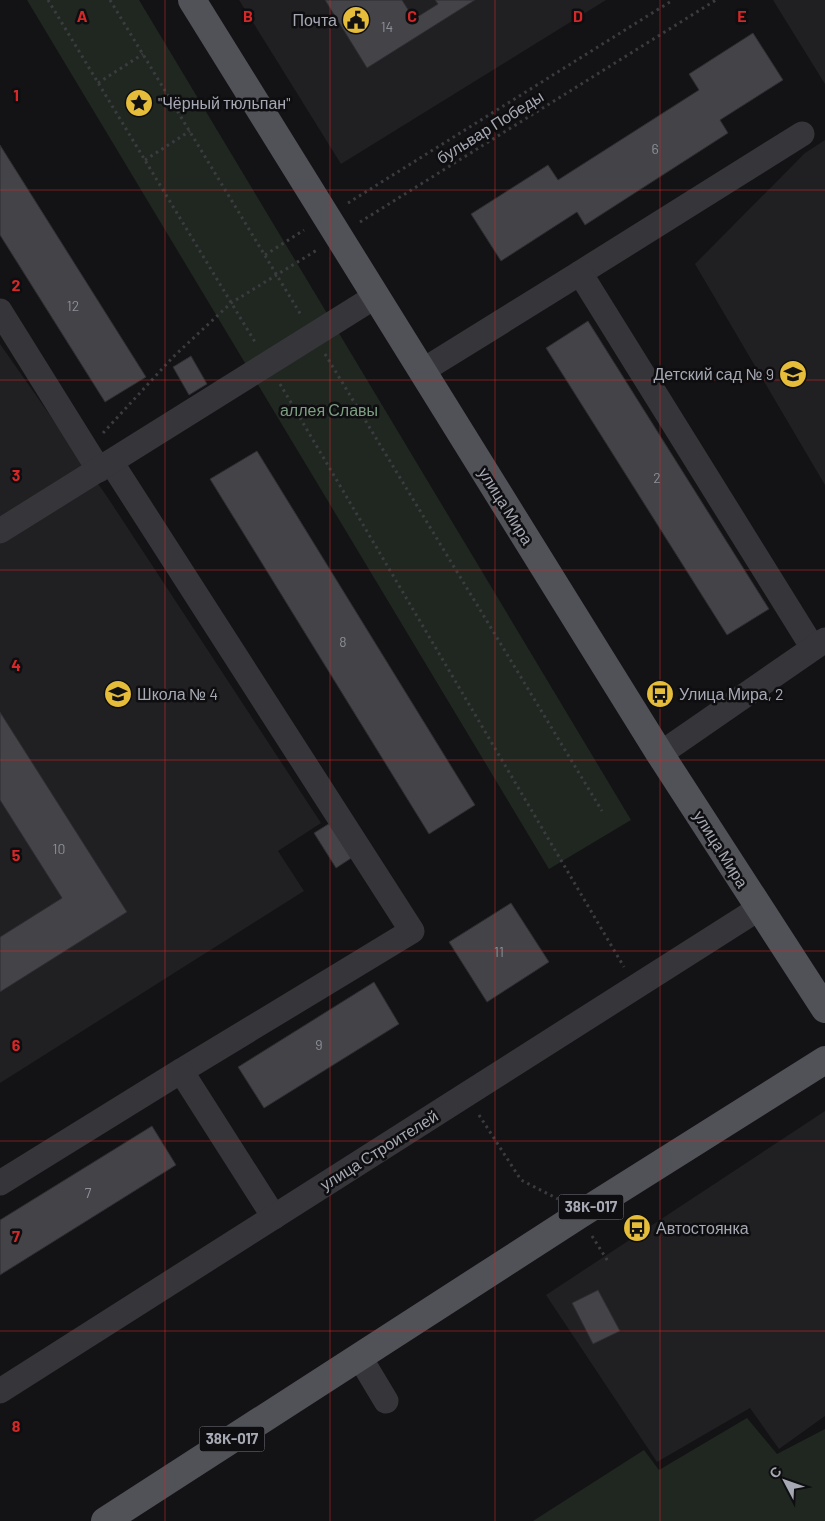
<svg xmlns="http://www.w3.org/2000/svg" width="825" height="1521" viewBox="0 0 825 1521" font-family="Barlow,sans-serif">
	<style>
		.built { fill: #201f22 }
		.green { fill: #202721 }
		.building { fill: #434348; stroke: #2e2d31 }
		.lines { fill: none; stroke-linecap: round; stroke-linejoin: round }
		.path { stroke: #3b3c40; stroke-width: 3; stroke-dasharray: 2.5 4; stroke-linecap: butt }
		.minor { stroke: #35353a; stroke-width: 25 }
		.major { stroke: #515258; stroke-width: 28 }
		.grid { fill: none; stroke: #d62828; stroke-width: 1; stroke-opacity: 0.55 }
		.labels { text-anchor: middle; stroke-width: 5; stroke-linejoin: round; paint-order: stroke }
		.number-label { font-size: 14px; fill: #8d9099 }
		.shield { fill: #0e0e10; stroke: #787a83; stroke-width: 1 }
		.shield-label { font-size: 15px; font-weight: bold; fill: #a6a9b4 }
		.poi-label { font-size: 16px; fill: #a6a9b4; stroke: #0e0e10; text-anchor: start }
		.street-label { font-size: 16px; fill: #a6a9b4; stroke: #0e0e10 }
		.park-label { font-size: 16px; fill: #7e9e83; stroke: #0e0e10 }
		.grid-label { font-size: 16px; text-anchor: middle; font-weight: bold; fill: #d62828; stroke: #0e0e10; stroke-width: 5; stroke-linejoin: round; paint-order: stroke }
	</style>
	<rect width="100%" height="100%" fill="#131315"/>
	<g class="built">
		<path d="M239,0h367l-265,164z"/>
		<path d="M773,0h52v84z"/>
		<path d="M825,140v345l-130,-221 110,-111z"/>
		<path d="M0,344l108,154 213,325 -43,28 26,40 -304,192z"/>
		<path d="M825,1111v305l-46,33 -29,-41 -93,54 -111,-167z"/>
	</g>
	<g class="green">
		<path d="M27,0h112l492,820 -82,49z"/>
		<path d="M747,1418l30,36 48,-25v92h-292l111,-71 15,20z"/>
	</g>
	<g class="building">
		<path d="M325,0h77l12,19 24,-15 -3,-4h40l-108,68z"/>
		<path d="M753,33l30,47 -63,40 8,13 -143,92 -8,-13 -76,49 -30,-47 77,-49 10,15 141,-90 -10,-16z"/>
		<path d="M0,145l146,232 -41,25 -105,-167z"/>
		<path d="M588,321l181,288 -42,26 -181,-287z"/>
		<path d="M191,356l16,28 -18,11 -16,-28z"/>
		<path d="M257,451l218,354 -46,29 -219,-355z"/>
		<path d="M0,712l127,200 -127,80v-55l62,-39 -62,-98z"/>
		<path d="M335,820l21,35 -20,13 -22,-35z"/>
		<path d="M511,903l38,59 -62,40 -38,-60z"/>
		<path d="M374,982l25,42 -135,84 -26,-41z"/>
		<path d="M152,1126l24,39 -176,110v-55z"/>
		<path d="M598,1290l22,41 -27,13 -21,-41z"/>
	</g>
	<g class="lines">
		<g class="path">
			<path d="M48,0l207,342"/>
			<path d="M110,0l191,315"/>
			<path d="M98,83l45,-29"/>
			<path d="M145,160l45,-29"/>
			<path d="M348,203l325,-203"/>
			<path d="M360,222l356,-222"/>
			<path d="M265,255l39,-25"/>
			<path d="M325,354l277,457"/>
			<path d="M280,384l344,583"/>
			<path d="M103,433l70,-76 58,-54 86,-53"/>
			<path d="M479,1115l42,65 37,19"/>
			<path d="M592,1236l17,27"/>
		</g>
		<g class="minor">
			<path d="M580,273l222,-139"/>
			<path d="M0,311l99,159"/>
			<path d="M422,371l158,-98 233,375"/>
			<path d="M111,462l301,469 -231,140"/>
			<path d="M0,531l376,-235"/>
			<path d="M660,754l165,-114"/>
			<path d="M0,1183l181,-112 93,146"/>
			<path d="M359,1356l27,45"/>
			<path d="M0,1391l758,-482"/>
		</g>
		<g class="major">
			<path d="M192,0l468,754 165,255"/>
			<path d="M105,1521l474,-306 246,-155"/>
		</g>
	</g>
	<path class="grid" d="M165,0v1521M330,0v1521M495,0v1521M660,0v1521M0,190h825M0,380h825M0,570h825M0,760h825M0,951h825M0,1141h825M0,1331h825"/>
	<defs>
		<g id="civic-disc" transform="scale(1.4375)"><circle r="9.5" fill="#e5bd3b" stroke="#0e0e10"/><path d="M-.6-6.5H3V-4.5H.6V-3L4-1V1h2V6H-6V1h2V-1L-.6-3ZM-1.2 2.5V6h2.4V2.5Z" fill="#111"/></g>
		<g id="sight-disc" transform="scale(1.4375)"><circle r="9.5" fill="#e5bd3b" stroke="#0e0e10"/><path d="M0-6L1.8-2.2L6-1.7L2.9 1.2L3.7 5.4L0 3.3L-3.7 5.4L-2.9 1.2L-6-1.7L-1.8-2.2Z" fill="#111"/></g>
		<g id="school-disc" transform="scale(1.4375)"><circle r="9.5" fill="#e5bd3b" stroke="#0e0e10"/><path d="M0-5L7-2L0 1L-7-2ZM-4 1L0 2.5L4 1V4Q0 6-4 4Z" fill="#111"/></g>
		<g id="bus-disc" transform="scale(1.4375)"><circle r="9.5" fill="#e5bd3b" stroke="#0e0e10"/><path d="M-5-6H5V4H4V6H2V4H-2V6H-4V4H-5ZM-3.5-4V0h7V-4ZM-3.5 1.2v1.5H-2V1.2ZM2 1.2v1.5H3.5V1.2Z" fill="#111"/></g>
	</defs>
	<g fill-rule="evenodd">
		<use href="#civic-disc" x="356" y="20"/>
		<use href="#sight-disc" x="139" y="103"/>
		<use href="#school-disc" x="793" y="374"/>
		<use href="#school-disc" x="118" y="694"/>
		<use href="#bus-disc" x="660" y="694"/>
		<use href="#bus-disc" x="637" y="1228"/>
	</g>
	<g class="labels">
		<g class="number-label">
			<text x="387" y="32">14</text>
			<text x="655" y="154">6</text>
			<text x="73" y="311">12</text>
			<text x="657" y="483">2</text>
			<text x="343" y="647">8</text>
			<text x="59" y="854">10</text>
			<text x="499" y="957">11</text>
			<text x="319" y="1050">9</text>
			<text x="88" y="1198">7</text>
		</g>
		<g class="shield">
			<rect x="558.5" y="1194.5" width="65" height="25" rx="4"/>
			<rect x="199.5" y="1426.5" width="65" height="25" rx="4"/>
		</g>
		<g class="shield-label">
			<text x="591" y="1212">38К-017</text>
			<text x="232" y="1444">38К-017</text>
		</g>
		<g class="poi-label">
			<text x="337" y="26" text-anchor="end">Почта</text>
			<text x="158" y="109">"Чёрный тюльпан"</text>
			<text x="774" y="380" text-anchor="end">Детский сад № 9</text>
			<text x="137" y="700">Школа № 4</text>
			<text x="679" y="700">Улица Мира, 2</text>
			<text x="656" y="1234">Автостоянка</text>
		</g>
		<g class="street-label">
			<text transform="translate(490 127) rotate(-32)" y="6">бульвар Победы</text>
			<text transform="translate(506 506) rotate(58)" y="6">улица Мира</text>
			<text transform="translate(721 849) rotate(58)" y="6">улица Мира</text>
			<text transform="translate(379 1150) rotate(-32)" y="6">улица Строителей</text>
		</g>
		<g class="park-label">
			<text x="329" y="416">аллея Славы</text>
		</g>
	</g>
	<g class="grid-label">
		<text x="82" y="22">A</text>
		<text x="248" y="22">B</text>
		<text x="412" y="22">C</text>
		<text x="578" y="22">D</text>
		<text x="742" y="22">E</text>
		<text x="16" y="101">1</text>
		<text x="16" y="291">2</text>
		<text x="16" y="481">3</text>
		<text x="16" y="671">4</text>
		<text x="16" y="861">5</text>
		<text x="16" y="1051">6</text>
		<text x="16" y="1242">7</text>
		<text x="16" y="1432">8</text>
	</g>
	<g transform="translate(785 1481) rotate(311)" stroke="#0e0e10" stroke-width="4" paint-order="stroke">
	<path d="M0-4L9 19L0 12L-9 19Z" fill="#a6a9b4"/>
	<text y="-8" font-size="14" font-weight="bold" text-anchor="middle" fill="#a6a9b4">С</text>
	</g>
</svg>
